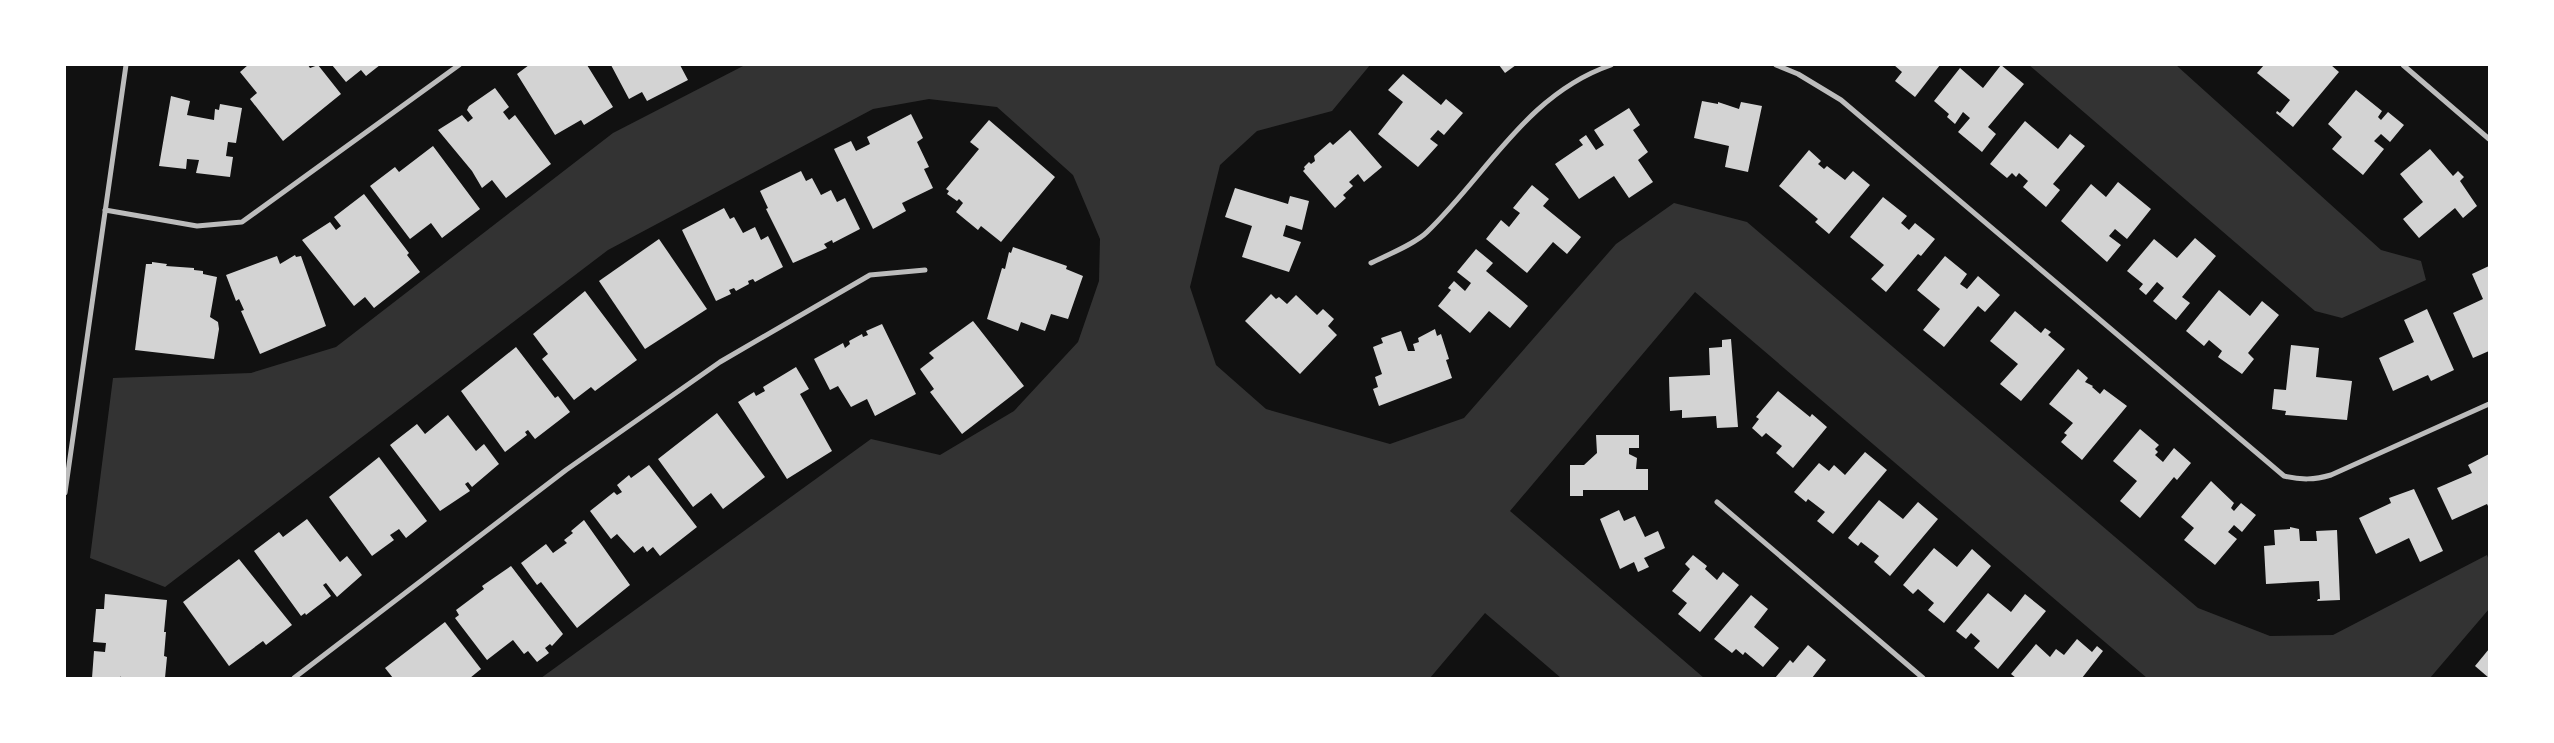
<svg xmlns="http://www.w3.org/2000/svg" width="2554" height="743" viewBox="0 0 2554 743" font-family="'Titillium Web',sans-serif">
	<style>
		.water { fill: #333 }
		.building { fill: #d3d3d3 }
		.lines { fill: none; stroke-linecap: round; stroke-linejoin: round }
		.minor { stroke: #bcbcbc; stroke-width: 5 }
	</style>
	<rect width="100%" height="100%" fill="#111"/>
	<g class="water">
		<path d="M745,65h625l-38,46 -75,20 -37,34 -30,122 26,78 50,44 124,35 74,-26 152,-174 58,-41 73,19 451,386 72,28 63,-1 154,-80 2,5v49l-59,69h-283l-452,-386 -185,219 194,167h-143l-76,-65 -55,65h-889l330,-239 69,16 74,-44 64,-69 21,-61 1,-42 -27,-64 -76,-68 -68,-8 -56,10 -265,141 -443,337 -75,-29 23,-180 138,-5 85,-26 277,-214z"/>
		<path d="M2029,65h147l205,185 40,11 5,19 -84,38 -27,-7z"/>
	</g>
	<g class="building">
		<path d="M248,65h60l2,3 8,-3 23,29 -58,47 -33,-42 7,-6 -17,-21z"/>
		<path d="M332,65h48l-14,11 -5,-6 -15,12z"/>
		<path d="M529,65h58l26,42 -29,18 -3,-5 -26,15 -38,-61z"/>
		<path d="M611,65h69l8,15 -41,21 -5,-9 -13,7z"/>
		<path d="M1499,65h17l-11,8z"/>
		<path d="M1894,65h46l-25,32 -20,-16 7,-9z"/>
		<path d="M2001,65l23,19 -36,43 8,7 -14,18 -24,-20 12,-14 -7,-6 -8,12 -8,-7 2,-3 -15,-13 26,-33 23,20z"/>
		<path d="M2264,65h67l8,7 -46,55 -17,-14 1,-2 3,2 10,-13 -33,-27z"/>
		<path d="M1403,74l38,31 5,-6 17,14 -19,22 -6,-5 -8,9 8,6 -20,22 -40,-33 25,-32 -15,-12z"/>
		<path d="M495,88l14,19 -6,5 6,8 6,-5 36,49 -45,34 -14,-18 -10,8 -10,-17 -34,-41 24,-15 6,7 5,-4 -6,-8 2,-4z"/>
		<path d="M2356,90l26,21 -4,6 3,3 7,-8 16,13 -14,17 -9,-8 -7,7 10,8 -21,26 -31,-26 10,-12 -14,-13z"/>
		<path d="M171,96l19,5 -3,14 27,5 1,-11 4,1 1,-6 22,4 -6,35 -8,-1 -2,14 7,1 -3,20 -34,-4 3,-13 -12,-1 -1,10 -27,-3z"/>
		<path d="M1702,101l16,3v-2l21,7 2,-7 21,4 -14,66 -23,-5 4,-21 -35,-8z"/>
		<path d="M1629,108l11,17 -7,5 15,22 -10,8 15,22 -24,16 -15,-22 -35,23 -24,-35 28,-19 -4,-5 7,-5 10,15 8,-5 -10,-15z"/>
		<path d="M911,114l12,24 -6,4 12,25 -5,2 9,19 -31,15 4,8 -33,18 -39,-80 17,-8 5,10 14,-7 -3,-7z"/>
		<path d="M989,120l66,57 -54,65 -20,-16 -3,4 -22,-18 7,-9 -4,-4 -2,2 -10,-7 2,-3 -3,-2 33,-40 -9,-7z"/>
		<path d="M2025,121l33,28 12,-15 15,12 -32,38 7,6 -14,17 -23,-20 5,-6 -9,-8 -3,4 -4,-4 -5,5 -17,-14z"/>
		<path d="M1350,130l32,37 -18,15 -6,-8 -9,8 4,4 -10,9 3,3 -11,10 -32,-37 2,-2 -1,-2 5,-5 2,2 4,-3 -1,-5 16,-14 3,3z"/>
		<path d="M433,146l47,63 -38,29 -11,-15 -21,16 -40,-53 25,-19 4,5z"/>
		<path d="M2430,149l23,27 5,-5 6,6 -4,4 17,25 -14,12 -8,-10 -36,30 -16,-19 20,-17 -23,-28z"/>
		<path d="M1809,150l12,11 -3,3 6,5 3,-3 18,14 8,-9 17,14 -41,49 -14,-12 3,-3 -39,-33z"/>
		<path d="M801,171l5,10 6,-3 9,17 10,-5 6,12 8,-4 15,31 -27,14 -1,-3 -8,4 3,4 -34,15 -27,-54 2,-1 -8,-17z"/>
		<path d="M2118,182l33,27 -24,30 -12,-10 -6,7 12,9 -14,17 -46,-41 30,-37 15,13z"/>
		<path d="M1532,185l17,14 -6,7 38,31 -14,17 -14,-12 -26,31 -41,-34 15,-19 8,7 11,-14 -7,-5z"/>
		<path d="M1235,188l53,16 2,-8 19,5 -7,29 -16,-5 -3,11 18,6 -12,30 -47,-15 10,-31 -27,-9z"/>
		<path d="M364,194l45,59 -2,2 13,17 -46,36 -9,-11 -11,9 -52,-66 28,-18 6,8 5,-4 -7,-9z"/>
		<path d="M1883,197l24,19 -6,7 8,7 6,-7 20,16 -14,17 -3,-2 -32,38 -15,-13 13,-14 -34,-28z"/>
		<path d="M724,208l6,11 4,-2 9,16 12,-6 6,13 7,-4 15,31 -28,15 -2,-3 -5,2 1,3 -13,7 -2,-3 -5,2 2,4 -15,7 -34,-71z"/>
		<path d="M2195,238l21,18 -34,41 8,6 -14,17 -23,-19 11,-13 -7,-6 -11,13 -7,-6 4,-5 -16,-13 27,-32 23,19z"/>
		<path d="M659,239l48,70 -62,40 -46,-68z"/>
		<path d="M1013,247l54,19 -1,3 17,7 -15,43 -17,-5 -6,17 -24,-9 -3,9 -31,-12 15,-51 3,1 4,-17 2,1z"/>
		<path d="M1476,249l17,14 -7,8 42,35 -18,22 -21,-17 -19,22 -32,-27 13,-16 -3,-2 6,-7 11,10 6,-8 -14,-11z"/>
		<path d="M295,255l1,2 5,-1 25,70 -66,28 -19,-43 3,-1 -5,-11 -3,2 -10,-26 51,-19 3,8z"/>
		<path d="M1945,256l22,18 -7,10 7,5 11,-13 22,19 -15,17 -7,-6 -34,41 -21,-17 17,-21 -23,-19z"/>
		<path d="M152,262l15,2 -1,2 28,2v2l9,1v3l14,3 -7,40 8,5 1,7 -5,30 -79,-9 11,-86h6z"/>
		<path d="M2489,266v85l-16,7 -20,-45 30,-14 -11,-25z"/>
		<path d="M2219,290l31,26 12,-15 17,14 -31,38 6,6 -12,15 -24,-17 4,-6 -13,-11 -5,6 -18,-15z"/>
		<path d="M585,291l52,69 -42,31 -4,-4 -17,13 -32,-41 6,-5 -15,-20z"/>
		<path d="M1271,294l5,5 3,-2 8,7 9,-9 21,20 6,-6 11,10 -6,7 9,9 -37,39 -55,-53z"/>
		<path d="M2427,309l27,61 -23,11 -3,-6 -35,16 -14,-33 35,-16 -10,-22z"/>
		<path d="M2015,311l26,22 4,-5 6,4 -3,3 17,14 -44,52 -21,-17 18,-20 -28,-23z"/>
		<path d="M973,321l51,65 -62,48 -32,-42 4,-3 -14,-20 14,-11 -5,-5z"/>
		<path d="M882,324l34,70 -41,22 -8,-17 -16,8 -13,-21 -8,4 -16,-31 29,-16 2,5 5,-4 -1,-3 13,-7 1,3 5,-2 -2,-4z"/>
		<path d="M1435,329l2,7 4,-2 8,25 -3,1 6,18 -73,28 -6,-17 5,-2 -3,-10 7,-3 -9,-27 10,-4 -2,-5 20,-7 7,20h7l-2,-7 6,-2 -1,-4z"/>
		<path d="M1731,339l7,88 -21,1 -1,-12 -34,2v-8l-12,1 -1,-34 41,-2 -1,-27 13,-1v-7z"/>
		<path d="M2291,345l28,3 -3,29 36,4 -5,39 -62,-5 1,-4 -14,-2 2,-20 12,1z"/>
		<path d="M516,347l39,51 3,-2 12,16 -35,27 -7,-9 -3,2 2,3 -22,17 -44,-61z"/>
		<path d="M796,367l13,22 -9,5 32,57 -45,28 -49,-77 16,-10 2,4 9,-5 -2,-4z"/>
		<path d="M2078,369l10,9 -3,4 8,4 -1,1 8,7 4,-5 23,17 -45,54 -21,-18 6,-7 -3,-2 9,-10 -24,-19z"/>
		<path d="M1778,391l32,26 2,-3 15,13 -34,41 -17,-15 6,-7 -16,-13 -4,4 -10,-9 7,-9 -3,-2z"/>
		<path d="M717,413l48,64 -42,32 -12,-16 -18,14 -35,-48z"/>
		<path d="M448,415l28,36 8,-7 15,20 -27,23 -4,-5 -3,2 5,7 -30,20 -50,-66 27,-21 8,10z"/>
		<path d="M2140,429l19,16 -4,4 3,3 -3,3 8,7 11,-14 17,15 -14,17 -3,-3 -34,41 -20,-17 17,-20 -24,-20z"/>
		<path d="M1596,435h43v13h-10v6l8,4 -1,11h12v21h-65v6h-13v-31h14l13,-12z"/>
		<path d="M1865,452l22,18 -54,64 -16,-13 8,-9 -17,-13 -2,3 -12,-10 25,-29 10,8 5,-6 11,10z"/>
		<path d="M2489,454v54l-2,-4 -35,16 -15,-32 35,-15 -4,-8z"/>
		<path d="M379,457l48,64 -21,17 -7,-9 -9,6 4,5 -22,16 -43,-59z"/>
		<path d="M649,465l48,62 -37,29 -7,-9 -6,5 -4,-6 -9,7 -17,-19 -6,5 -21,-28 24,-19 3,3 5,-3 -5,-7 12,-10 2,3z"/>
		<path d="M2211,481l23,22 -3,5 3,3 7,-8 15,12 -14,17 -8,-7 -6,7 9,7 -22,26 -31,-25 10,-12 -13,-11z"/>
		<path d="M2414,489l29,62 -23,11 -11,-24 -33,16 -17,-36 32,-15 -2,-5z"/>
		<path d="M1879,500l24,19 15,-17 20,17 -48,57 -16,-14 5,-6 -18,-14 -3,4 -10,-8z"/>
		<path d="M1619,510l5,11 11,-5 10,21 13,-6 7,17 -21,10 5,9 -11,5 -4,-10 -14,7 -20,-50z"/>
		<path d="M307,519l33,43 7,-6 15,19 -25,22 -11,-14 -3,2 8,11 -25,19 -1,-2 -4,3 -47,-65 25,-19 4,5z"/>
		<path d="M584,520l46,65 -53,43 -36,-46 -4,3 -16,-22 25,-19 7,9 14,-10 -3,-3 9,-7 -2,-2z"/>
		<path d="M2290,527l9,2 1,12h17l-1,-10 21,-1 3,70 -23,1 1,-2h2l-1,-18 -53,3 -2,-38 11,-1 -1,-15 16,-1z"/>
		<path d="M1934,548l23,19 15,-18 19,17 -47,57 -16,-13 6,-7 -16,-14 -5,5 -10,-9z"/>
		<path d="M1693,555l14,11 -2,3 12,11 6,-8 16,13 -39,47 -22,-18 9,-11 -15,-12 18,-22 -5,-5z"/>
		<path d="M239,559l53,66 -26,20 -3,-4 -34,25 -46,-64z"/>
		<path d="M511,566l52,68 -11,12 -2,-2 -5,4 4,5 -12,9 -9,-11 -4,3 -11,-14 -26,20 -32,-42 4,-3 -3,-5 28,-21 -2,-3z"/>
		<path d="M1988,593l23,19 14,-18 21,17 -48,58 -24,-21 6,-7 -9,-8 -5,6 -10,-8z"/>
		<path d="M105,594l62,6 -3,32h2l-2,24 3,1 -2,21h-44l-1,-2v2h-28l2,-27 11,1 1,-9 -13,-1 3,-33h8z"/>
		<path d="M1751,595l17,14 -14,18 25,21 -16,19 -18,-15 -2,3 -7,-6 -4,4 -18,-14z"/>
		<path d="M445,622l36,47 -11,9h-77l-8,-10z"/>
		<path d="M2077,639l15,13 5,-6 6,5 -21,27h-66l-5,-4 25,-30 14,13 6,-8 8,6z"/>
		<path d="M1808,645l18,15 -14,18h-37l15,-18 3,3z"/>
		<path d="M2489,649v29l-14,-12z"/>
	</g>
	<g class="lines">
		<g class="minor">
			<path d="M1776,65l22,9 43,26 443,376c17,4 30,4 47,-1l158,-71"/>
			<path d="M2403,65l86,74"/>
			<path d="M105,210l92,16 45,-4 217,-157"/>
			<path d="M1371,263c16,-8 44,-19 56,-31 61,-59 100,-138 184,-167"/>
			<path d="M65,493l61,-428"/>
			<path d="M1717,502l206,176"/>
			<path d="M294,678l272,-208 154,-108 150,-87 55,-5"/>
		</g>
	</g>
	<rect width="2554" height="743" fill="none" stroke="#ffffff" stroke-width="132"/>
</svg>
